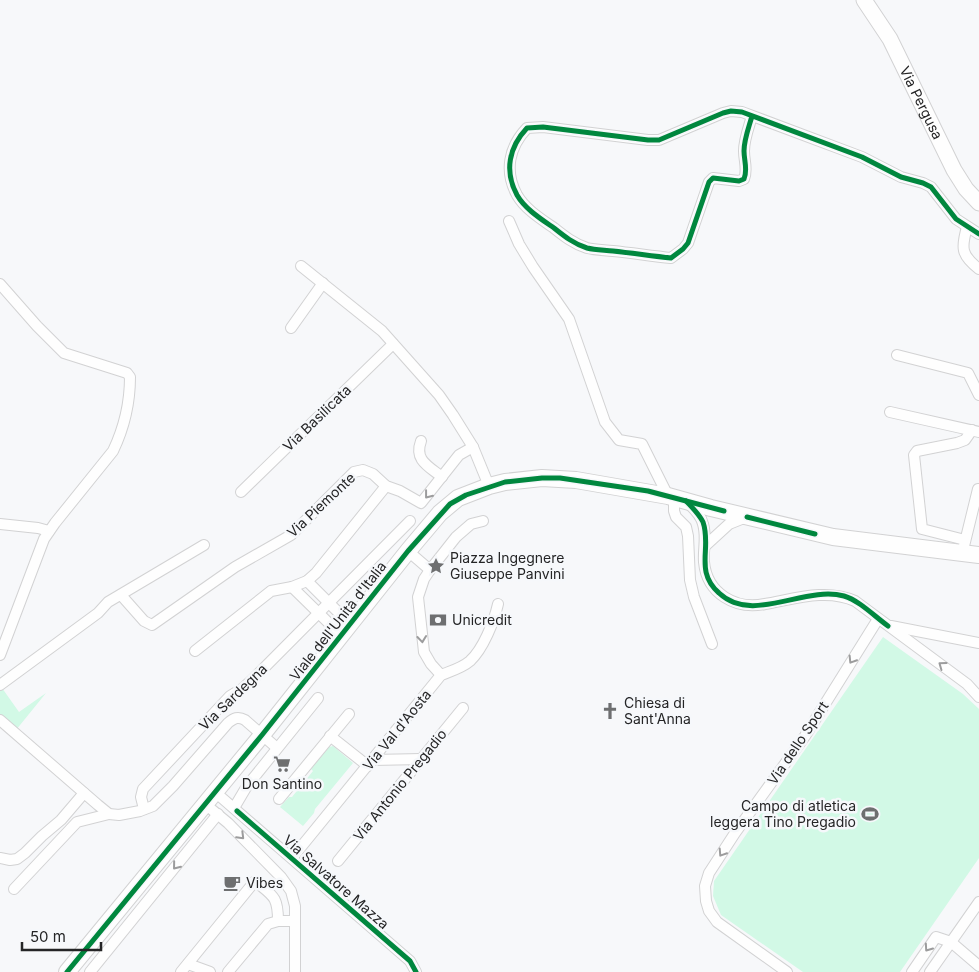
<svg xmlns="http://www.w3.org/2000/svg" width="979" height="972" viewBox="0 0 979 972" font-family="Inter,sans-serif">
	<style>
		.green { fill: #d2f9e6 }
		.lines { fill: none; stroke-linecap: round; stroke-linejoin: round }
		.minor-casing { stroke: #d2d2d3; stroke-width: 12 }
		.secondary-casing { stroke: #d2d2d3; stroke-width: 17 }
		.primary-casing { stroke: #d2d2d3; stroke-width: 18 }
		.minor { stroke: #fefefe; stroke-width: 10 }
		.secondary { stroke: #fefefe; stroke-width: 15 }
		.primary { stroke: #fefefe; stroke-width: 16 }
		.cycleway-casing { stroke: #f6f8fb; stroke-width: 8 }
		.cycleway { stroke: #00873e; stroke-width: 5 }
		.oneway { stroke: #9c9c9d }
		.labels { text-anchor: middle; stroke-width: 5; stroke-linejoin: round; paint-order: stroke }
		.street-label { font-size: 14px; fill: #252526; stroke: #f6f8fb }
		.poi-label { font-size: 14px; fill: #252526; stroke: #f6f8fb; text-anchor: start }
	</style>
	<rect width="100%" height="100%" fill="#f7f8fa"/>
	<g class="green">
		<path d="M883,637l80,57 16,15v149l-79,114h-97l-82,-57 -8,-19 1,-15z"/>
		<path d="M2,688l17,24 27,-19 -30,37 -16,-14v-27z"/>
		<path d="M333,746l20,17 -38,46 -1,4 -11,13 -23,-19 9,-10h3l21,-26 -2,-2 18,-22z"/>
	</g>
	<g class="lines">
		<g class="minor-casing">
			<g id="minor">
				<path d="M752,116c-3,11 -8,23 -8,35 0,10 4,19 0,28l-5,2 -26,-3 -4,4 -21,61 -5,6 -12,9c-19,-2 -39,-5 -58,-7 -8,-1 -18,-1 -26,-3 -13,-4 -23,-12 -33,-20 -13,-9 -29,-19 -37,-33 -13,-24 -8,-48 10,-67l16,-1 105,13h11l64,-27 8,-2 11,1 120,45 39,20 22,6 8,4 25,32 23,15"/>
				<path d="M509,221l10,23 14,23 36,52 36,103 14,18 23,4 26,52"/>
				<path d="M967,227c-6,21 -6,28 12,42"/>
				<path d="M301,266l81,65 57,64 14,20 20,32 16,39"/>
				<path d="M0,284l37,42 27,27 63,20 3,4c0,26 -6,51 -17,74l-58,72 -11,16 -44,116"/>
				<path d="M291,328l32,-45"/>
				<path d="M897,355l71,18 11,22"/>
				<path d="M890,412l89,20"/>
				<path d="M421,441c-7,19 7,25 21,36"/>
				<path d="M241,492l152,-148"/>
				<path d="M674,498v13l2,6 10,10 2,9 2,44 4,17 18,47"/>
				<path d="M688,503c6,6 13,12 15,21 4,13 0,25 1,38 3,32 32,48 61,42 29,-5 62,-16 90,-3l112,83 12,13"/>
				<path d="M0,524l38,4 11,3"/>
				<path d="M965,540l-43,-11 -8,-74 3,-4 40,-8 8,-3 7,-10"/>
				<path d="M705,546l24,-22 15,-6"/>
				<path d="M964,546l14,-57"/>
				<path d="M408,551l22,19 26,-33 15,-13 12,-3"/>
				<path d="M430,570l-6,9 -6,18 6,55 7,12 10,11"/>
				<path d="M307,581l44,44"/>
				<path d="M292,587l50,49"/>
				<path d="M121,595l23,26 8,4 83,-58 56,-32 63,-63 9,-2 10,4 13,12 14,5 21,12 38,-48 14,-8"/>
				<path d="M891,626l88,17"/>
				<path d="M195,651l76,-60 21,-4 15,-6 9,-8 70,-87"/>
				<path d="M0,685l98,-72 10,-11 96,-57"/>
				<path d="M0,720l98,85 11,9 10,1 21,-4 13,-5 20,-20 55,-63c6,-5 10,-7 17,-3l32,28"/>
				<path d="M330,736l38,30"/>
				<path d="M372,760l50,-1"/>
				<path d="M215,792l195,169 6,11"/>
				<path d="M279,799l70,-85"/>
				<path d="M205,804l23,19 53,54 10,14 4,15v66"/>
				<path d="M234,808l13,-22 71,-88"/>
				<path d="M144,809l-3,-12 2,-8 87,-93 13,-8 9,-8 158,-159"/>
				<path d="M0,858l10,2 7,-1 8,-6 17,-17 19,-16 23,-27"/>
				<path d="M292,858l149,-183c10,-4 21,-7 29,-14 13,-12 24,-39 28,-57"/>
				<path d="M338,861l125,-153"/>
				<path d="M14,889l63,-67 32,-8"/>
				<path d="M188,964l22,8"/>
				<path d="M90,972l128,-158"/>
				<path d="M181,972l74,-91c18,15 23,15 23,40"/>
				<path d="M228,972l40,-48 10,-3h17"/>
				<path d="M787,972l-70,-50 -8,-11 -3,-10 -1,-15 4,-13 26,-40 70,-97 73,-117"/>
				<path d="M912,972l24,-35 15,5 28,24"/>
				<path d="M930,972l49,-70"/>
			</g>
		</g>
		<g class="secondary-casing">
			<g id="secondary">
				<path id="s1" d="M864,0l26,39 64,131 12,19 13,14"/>
			</g>
		</g>
		<g class="primary-casing">
			<path id="primary" d="M67,972l195,-237 146,-184 32,-38 18,-15 31,-12 16,-4 37,-4 34,2 92,16 43,12 122,29 146,18"/>
		</g>
		<use href="#minor" class="minor"/>
		<use href="#secondary" class="secondary"/>
		<use href="#primary" class="primary"/>
		<g class="cycleway-casing">
			<g id="cycleway">
				<path d="M752,116c-3,11 -8,23 -8,35 0,10 4,19 0,28l-5,2 -26,-3 -4,4 -21,61 -5,6 -12,9c-19,-2 -39,-5 -58,-7 -8,-1 -18,-1 -26,-3 -13,-4 -23,-12 -33,-20 -13,-9 -29,-19 -37,-33 -13,-24 -8,-48 10,-67l16,-1 105,13h11l64,-27 8,-2 11,1 120,45 39,20 22,6 8,4 25,32 23,15"/>
				<path d="M686,501c6,6 13,13 17,21 9,26 -9,49 16,71 34,32 85,-8 125,3 16,5 30,20 44,30"/>
				<path d="M747,517l68,17"/>
				<path d="M237,811l173,150 6,11"/>
				<path d="M67,972l195,-237 146,-184 42,-47 16,-9 39,-13 37,-4h18l88,13 76,20"/>
			</g>
		</g>
		<use href="#cycleway" class="cycleway"/>
	</g>
	<defs><path id="oneway-chevron" d="M-2-3.5L2.5 0L-2 3.5" fill="none" stroke-width="1.6" stroke-linecap="round" stroke-linejoin="round" transform="scale(1.25)"/></defs>
	<g class="oneway">
		<use href="#oneway-chevron" transform="translate(428 495) rotate(128)"/>
		<use href="#oneway-chevron" transform="translate(422 639) rotate(84)"/>
		<use href="#oneway-chevron" transform="translate(852 660) rotate(122)"/>
		<use href="#oneway-chevron" transform="translate(942 665) rotate(-144)"/>
		<use href="#oneway-chevron" transform="translate(241 836) rotate(45)"/>
		<use href="#oneway-chevron" transform="translate(722 853) rotate(123)"/>
		<use href="#oneway-chevron" transform="translate(176 866) rotate(129)"/>
		<use href="#oneway-chevron" transform="translate(928 948) rotate(125)"/>
	</g>
	<defs>
		<g id="sight-bare" transform="scale(1.35)"><path d="M0-6L1.8-2.2L6-1.7L2.9 1.2L3.7 5.4L0 3.3L-3.7 5.4L-2.9 1.2L-6-1.7L-1.8-2.2Z" fill="#6e6f70" stroke="#f6f8fb" stroke-width="2.5" paint-order="stroke"/></g>
		<g id="bank-bare" transform="scale(1.35)"><path d="M-6-4H6V4H-6ZM0-2.3a2.3 2.3 0 1 0 0 4.6a2.3 2.3 0 1 0 0-4.6Z" fill="#6e6f70" stroke="#f6f8fb" stroke-width="2.5" paint-order="stroke"/></g>
		<g id="church-bare" transform="scale(1.35)"><path d="M-1.2-6h2.4v3.5h3.3v2.4h-3.3V6h-2.4V-.1h-3.3v-2.4h3.3Z" fill="#6e6f70" stroke="#f6f8fb" stroke-width="2.5" paint-order="stroke"/></g>
		<g id="supermarket-bare" transform="scale(1.35)"><path d="M-6-5.5h2.5l.6 2H6L4.5 2H-2.5L-4.4-4H-6ZM-1.5 3.2a1.3 1.3 0 1 0 .1 0ZM3 3.2a1.3 1.3 0 1 0 .1 0Z" fill="#6e6f70" stroke="#f6f8fb" stroke-width="2.5" paint-order="stroke"/></g>
		<g id="stadium-bare" transform="scale(1.35)"><path d="M0-5a6.5 5 0 1 0 0 10a6.5 5 0 1 0 0-10ZM-3.5-1.8h7v3.6h-7Z" fill="#6e6f70" stroke="#f6f8fb" stroke-width="2.5" paint-order="stroke"/></g>
		<g id="cafe-bare" transform="scale(1.35)"><path d="M-5.5-4.5H6V0H3Q3 3.5 0 3.5H-2.5Q-5.5 3.5-5.5 0ZM3-3.2v2h1.7v-2ZM-6 4.5H4V6H-6Z" fill="#6e6f70" stroke="#f6f8fb" stroke-width="2.5" paint-order="stroke"/></g>
	</defs>
	<g fill-rule="evenodd">
		<use href="#sight-bare" x="436" y="566"/>
		<use href="#bank-bare" x="438" y="620"/>
		<use href="#church-bare" x="610" y="711"/>
		<use href="#supermarket-bare" x="282" y="764"/>
		<use href="#stadium-bare" x="870" y="814"/>
		<use href="#cafe-bare" x="232" y="883"/>
	</g>
	<g class="labels">
		<g class="street-label">
			<text dy="5" stroke="none"><textPath href="#s1" startOffset="118">Via Pergusa</textPath></text>
			<text transform="translate(317 418) rotate(-44)" y="5">Via Basilicata</text>
			<text transform="translate(321 505) rotate(-43)" y="5">Via Piemonte</text>
			<text transform="translate(338 621) rotate(-52)" y="5">Viale dell'Unità d'Italia</text>
			<text transform="translate(233 697) rotate(-44)" y="5">Via Sardegna</text>
			<text transform="translate(397 730) rotate(-51)" y="5">Via Val d'Aosta</text>
			<text transform="translate(798 743) rotate(-56)" y="5">Via dello Sport</text>
			<text transform="translate(400 785) rotate(-51)" y="5">Via Antonio Pregadio</text>
			<text transform="translate(336 882) rotate(41)" y="5">Via Salvatore Mazza</text>
		</g>
		<g class="poi-label">
			<text x="450" y="563">Piazza Ingegnere<tspan x="450" dy="16">Giuseppe Panvini</tspan></text>
			<text x="452" y="625">Unicredit</text>
			<text x="624" y="708">Chiesa di<tspan x="624" dy="16">Sant'Anna</tspan></text>
			<text x="282" y="789" text-anchor="middle">Don Santino</text>
			<text x="856" y="811" text-anchor="end">Campo di atletica<tspan x="856" dy="16">leggera Tino Pregadio</tspan></text>
			<text x="246" y="888">Vibes</text>
		</g>
	</g>
	<path d="M22 942v8h79v-8" fill="none" stroke="#252526" stroke-width="2.5"/>
	<text x="30" y="942" font-size="15" fill="#252526" stroke="#f6f8fb" stroke-width="4" paint-order="stroke">50 m</text>
</svg>
